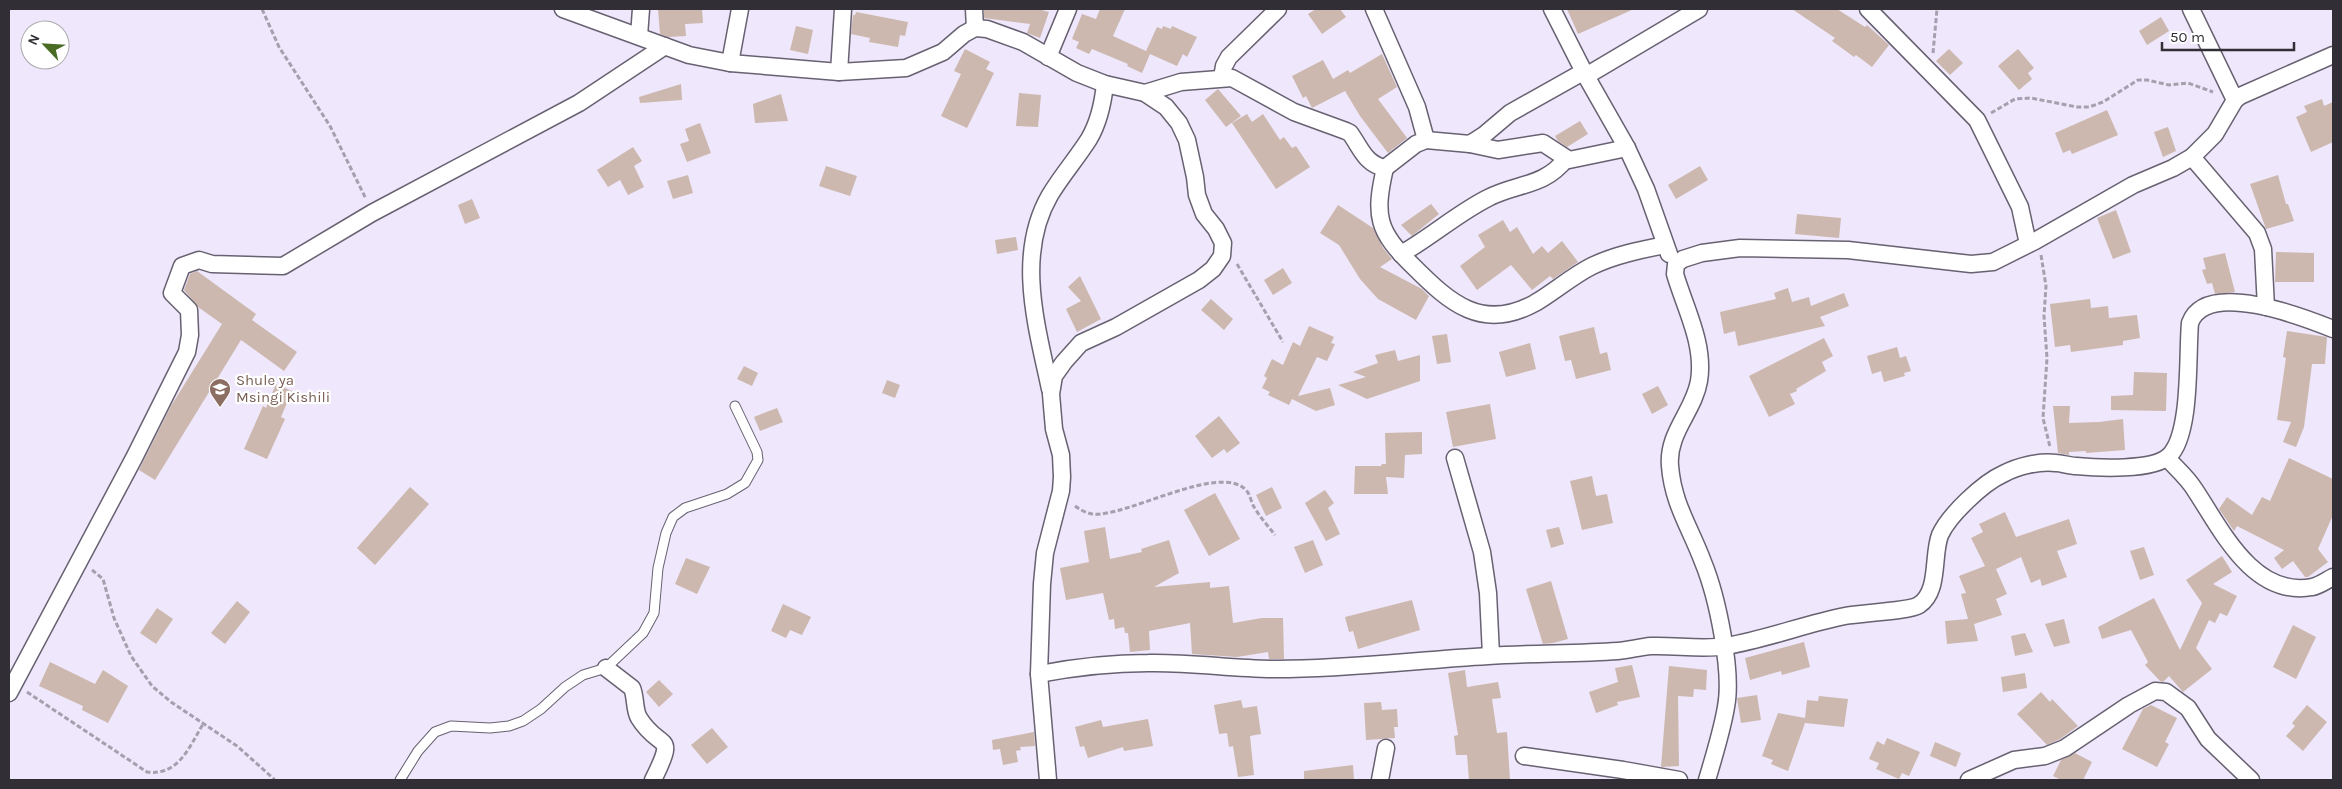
<svg xmlns="http://www.w3.org/2000/svg" width="2342" height="789" viewBox="0 0 2342 789" font-family="Karla,sans-serif">
	<style>
		.building { fill: #ccb8ae }
		.lines { fill: none; stroke-linecap: round; stroke-linejoin: round }
		.service-casing { stroke: #676171; stroke-width: 11 }
		.minor-casing { stroke: #676171; stroke-width: 19 }
		.path { stroke: #a59fae; stroke-width: 3; stroke-dasharray: 5 2.5; stroke-linecap: butt }
		.service { stroke: #fff; stroke-width: 9 }
		.minor { stroke: #fff; stroke-width: 16 }
		.labels { text-anchor: middle; stroke-width: 4.5; stroke-linejoin: round; paint-order: stroke }
		.education-label { font-size: 15px; fill: #785e54; stroke: #fff; text-anchor: start }
	</style>
	<rect width="100%" height="100%" fill="#efe7fb"/>
	<g class="building">
		<path d="M658,9h44l1,14 -18,1 1,12 -18,1 -8,-3z"/>
		<path d="M984,9h54l11,3 -9,26 -13,-5 3,-9 -46,-6z"/>
		<path d="M1100,9h25l-12,27 33,15 11,-24 5,2 1,-3 8,3 1,-3 25,11 -10,20 -4,-3 -6,12 -27,-12 -8,19 -15,-7 1,-2 -36,-15 -3,5 -13,-6 3,-6 -7,-3 10,-25 14,5z"/>
		<path d="M1316,9h24l6,8 -24,17 -14,-20z"/>
		<path d="M1567,9h67l-56,25z"/>
		<path d="M1792,9h45l28,18 2,-2 22,20 -17,22 -16,-12 -2,2 -22,-16 3,-3z"/>
		<path d="M856,12l52,10 -3,14 -5,-1 -2,12 -29,-5 1,-4 -19,-4 2,-19h2z"/>
		<path d="M2161,17l8,14 -22,14 -8,-14z"/>
		<path d="M796,26l17,4 -5,24 -18,-4z"/>
		<path d="M965,49l25,13 -4,7 8,4 -27,55 -26,-12 20,-42 -7,-3z"/>
		<path d="M1949,49l14,14 -13,12 -14,-14z"/>
		<path d="M2018,49l16,19 -6,5 4,6 -13,11 -21,-24z"/>
		<path d="M1382,54l15,33 -19,12 29,39 -19,15 -28,-37 -15,-25 -33,17 -6,-12 -3,2 -11,-22 31,-16 10,19 15,-9 2,3z"/>
		<path d="M681,84l1,16 -42,3 -1,-6z"/>
		<path d="M1218,89l23,27 -15,11 -21,-27z"/>
		<path d="M1019,93l22,2 -3,32 -22,-1z"/>
		<path d="M781,94l7,27 -33,2 -2,-19z"/>
		<path d="M2322,99l2,7 9,-4v40l-22,10 -15,-35 11,-5 -3,-6z"/>
		<path d="M2107,110l11,25 -46,19 -2,-4 -7,3 -8,-20z"/>
		<path d="M1247,114l5,8 11,-8 17,26 4,-3 8,11 4,-2 14,21 -34,22 -44,-66z"/>
		<path d="M1580,121l8,13 -21,13 -9,-6 -3,-5z"/>
		<path d="M700,123l11,30 -24,9 -7,-18 9,-3 -4,-12z"/>
		<path d="M2168,127l8,24 -13,6 -9,-25z"/>
		<path d="M633,147l9,14 -8,5 10,21 -16,8 -8,-15 -12,7 -11,-17z"/>
		<path d="M826,166l31,10 -7,20 -31,-10z"/>
		<path d="M1700,166l8,14 -32,19 -8,-14z"/>
		<path d="M688,175l5,18 -20,6 -6,-18z"/>
		<path d="M2278,175l8,29h2l6,17 -28,8 -16,-45z"/>
		<path d="M472,199l8,19 -15,6 -7,-19z"/>
		<path d="M1431,204l8,10 -27,22 -11,-11z"/>
		<path d="M1338,205l35,23 10,20 9,11 -12,8 42,22 7,7 -13,24 -38,-21 -18,-20 -21,-34 -19,-12z"/>
		<path d="M2116,210l15,42 -18,7 -16,-41z"/>
		<path d="M1797,214l44,4 -2,20 -44,-4z"/>
		<path d="M1503,220l7,12 7,-5 16,27 9,-8 6,7 14,-12 16,21 -25,17 -3,-3 -18,14 -21,-25 -34,25 -17,-24 25,-19 -7,-12z"/>
		<path d="M1016,237l2,13 -21,4 -2,-14z"/>
		<path d="M2276,252l38,1v29h-39z"/>
		<path d="M2225,253l10,39 -20,2 -3,-11 -5,1 -5,-14 4,-1 -3,-11z"/>
		<path d="M1283,268l9,15 -19,12 -9,-15z"/>
		<path d="M197,271l59,43 -4,6 45,32 -13,19 -43,-31 -86,140 -16,-10 32,-64 51,-82 -24,-17 -14,-17 6,-16z"/>
		<path d="M1080,276l21,43 -24,13 -11,-23 15,-8 -13,-14z"/>
		<path d="M1788,288l4,14 17,-5 2,9 33,-13 5,13 -29,11 5,9 -87,20 -3,-15 -11,3 -4,-22 56,-13 -2,-6z"/>
		<path d="M1211,299l22,20 -9,11 -23,-20z"/>
		<path d="M2090,299l1,9 17,-2 1,12 28,-3 3,23 -17,3v4l-52,7 -1,-7 -15,2 -5,-43z"/>
		<path d="M1309,326l25,11 -3,6 4,1 -8,17 -10,-4 -19,39 32,-8 5,17 -19,6 -24,-12 -3,6 -21,-10 2,-3 -8,-4 5,-10 -3,-2 8,-17 11,6 10,-23 7,4z"/>
		<path d="M1594,327l6,27 7,-2 4,18 -35,9 -5,-19 -6,1 -6,-25z"/>
		<path d="M2287,331l40,6 -2,27h-13l-8,63 -8,20 -13,-5 8,-20 -14,-2 9,-62 -3,-1z"/>
		<path d="M1447,334l4,28 -14,2 -5,-28z"/>
		<path d="M1824,338l9,18 -11,6 4,9 -30,18 1,2 -7,3 5,10 -26,13 -20,-41z"/>
		<path d="M1530,343l6,26 -30,8 -7,-25z"/>
		<path d="M1897,347l3,11 6,-2 5,15 -7,2 1,3 -21,6 -3,-11 -9,3 -5,-18z"/>
		<path d="M1395,350l3,11 22,-6v26l-53,18 -29,-14 28,-8 -13,-5 25,-9 -3,-8z"/>
		<path d="M744,366l14,7 -6,13 -15,-7z"/>
		<path d="M2134,372l33,1 -1,38 -55,-1v-14l22,-1z"/>
		<path d="M887,380l13,5 -5,13 -13,-5z"/>
		<path d="M276,384l16,7 -11,26 4,2 -18,40 -23,-10 19,-43 3,2z"/>
		<path d="M1658,386l10,19 -16,9 -10,-20z"/>
		<path d="M1490,404l6,35 -43,8 -7,-35z"/>
		<path d="M2053,406h17l-1,17 30,-1 24,-3 2,31 -39,3v-2l-17,1v3l-11,-2z"/>
		<path d="M777,408l6,14 -23,9 -6,-14z"/>
		<path d="M1219,416l21,27 -13,10 -3,-4 -12,9 -17,-22z"/>
		<path d="M1422,432v22l-17,1 -1,23 -18,-1 2,17h-34l1,-28h26l1,-2h4l-1,-31z"/>
		<path d="M2289,458l44,21v36l-15,34 10,13 -20,15h-3l-12,-16 -11,8 -8,-11 10,-8 -47,-24 -3,5 -15,-22 8,-12 25,18 10,-18 8,4z"/>
		<path d="M1592,476l4,20 11,-2 6,29 -31,7 -12,-49z"/>
		<path d="M410,487l19,17 -54,61 -18,-17z"/>
		<path d="M1272,487l10,21 -16,8 -10,-21z"/>
		<path d="M1325,490l9,13 -6,5 12,26 -14,7 -21,-38z"/>
		<path d="M1215,493l25,46 -31,17 -25,-46z"/>
		<path d="M2005,512l11,25 53,-18 8,25 -20,7 10,26 -25,9 -2,-7 -9,4 -10,-26 -25,12 11,25 -11,5 6,16 -28,9 4,17 -31,3 -2,-23 23,-2 -7,-25 5,-1 -7,-17 26,-10 -14,-28 12,-6 -4,-8z"/>
		<path d="M1105,527l5,32 32,-7 -1,-3 28,-9 10,33 -25,14 56,-5v6l19,-2 4,37 29,-5h21l1,41h-15l-1,-7 -31,5 -45,-3 -2,-31 -41,8 1,19 -20,2 -2,-19h-3l-1,-6 -9,2 -1,-10 -5,1 -6,-27 -37,7 -6,-32 29,-6 -5,-31z"/>
		<path d="M1559,527l5,17 -13,4 -5,-18z"/>
		<path d="M1313,540l10,25 -18,8 -11,-26z"/>
		<path d="M2144,547l10,28 -14,5 -10,-29z"/>
		<path d="M2222,556l10,16 -19,12 24,12 -10,20 -7,-3 -5,10 -6,-3 -13,28 16,21 -29,23 -14,-16 -6,6 -3,-1 -15,-16 3,-3 -17,-32 -29,9 -4,-12 56,-29 26,52 22,-47 -16,-23z"/>
		<path d="M686,558l24,9 -13,27 -22,-10z"/>
		<path d="M1551,581l17,58 -15,4 -10,1 -17,-55z"/>
		<path d="M1412,600l8,30 -62,19 -5,-18 -4,1 -4,-15z"/>
		<path d="M237,601l13,11 -25,32 -14,-11z"/>
		<path d="M783,604l28,13 -9,18 -12,-5 -4,8 -15,-7z"/>
		<path d="M157,608l16,11 -17,25 -16,-11z"/>
		<path d="M2064,619l6,24 -16,4 -9,-23z"/>
		<path d="M2293,625l23,12 -20,42 -23,-12z"/>
		<path d="M2025,633l8,19 -18,4 -4,-20z"/>
		<path d="M1804,642l6,25 -28,8 -1,-4 -31,9 -5,-22z"/>
		<path d="M50,662l45,22 8,-14 25,16 -20,37 -26,-13 1,-4 -44,-20z"/>
		<path d="M1632,665l8,32 -23,5 1,3 -22,8 -7,-21 29,-10 -3,-14z"/>
		<path d="M1669,666l38,4 -1,20 -12,-1 -1,8 -15,-1 1,70 -18,1z"/>
		<path d="M1465,670l2,17 31,-5 3,16 -9,1 5,34 10,-1 3,48h-41l-2,-25h-11l-2,-19 4,-1 -10,-62z"/>
		<path d="M2025,673l2,15 -24,4 -2,-15z"/>
		<path d="M659,680l14,14 -14,13 -13,-15z"/>
		<path d="M2041,692l9,10 2,-3 26,27 -18,13 -13,6 -30,-31z"/>
		<path d="M1757,695l4,25 -20,3 -4,-25z"/>
		<path d="M1819,696l29,3 -4,28 -39,-4 -17,48 -17,-7 2,-4 -11,-4 16,-43 27,5 2,-18 11,1z"/>
		<path d="M1241,700l2,8 14,-2 4,28 -11,2 4,39 -16,2 -5,-31 -4,1 -2,-14 -8,1 -5,-29z"/>
		<path d="M1381,702l1,8 15,-1 1,18h-4l1,11 -29,2 -2,-37z"/>
		<path d="M2151,705l26,13 -12,24 4,2 -12,23 -35,-18 21,-40z"/>
		<path d="M2307,705l20,17 -24,29 -17,-15 9,-10 -3,-3z"/>
		<path d="M1148,719l5,27 -29,5 -1,-4 -35,11 -4,-12 -4,1 -5,-20 26,-7 2,7z"/>
		<path d="M712,728l16,19 -21,17 -16,-19z"/>
		<path d="M1034,732l1,14 -15,1 1,3 -5,1 2,11 -15,3 -3,-16 -7,1 -1,-10z"/>
		<path d="M1887,738l33,14 -11,24 -7,-3 -3,6 -23,-10 3,-6 -10,-4 8,-18 7,4z"/>
		<path d="M1935,742l26,11 -5,14 -26,-11z"/>
		<path d="M2075,753l17,9 -9,18h-22l-8,-4 8,-16z"/>
		<path d="M1353,765l1,15h-50v-9z"/>
	</g>
	<g class="lines">
		<g class="service-casing">
			<path id="service" d="M400,780l18,-29 17,-19 16,-6 39,2 19,-2 14,-5 18,-12 24,-22 18,-12 23,-7 37,-35 11,-20 4,-45 8,-35 7,-16 12,-9 42,-14 18,-11 13,-23 -1,-8 -22,-46"/>
		</g>
		<g class="minor-casing">
			<g id="minor">
				<path d="M563,9l126,46 41,8 109,9 67,-4 37,-16 21,-18 11,-6 12,1 36,13 54,31 28,11 40,9 21,14 13,16 8,17 8,37 2,18 7,19 12,15 7,14 -1,13 -9,13 -14,11 -83,47 -35,16 -17,19 -10,14 -3,18 3,35 7,26 1,22 -1,14 -16,62 -3,31 -3,90 9,106"/>
				<path d="M974,9l1,19"/>
				<path d="M1374,9l43,98 9,33"/>
				<path d="M1552,9l34,67 41,72 19,41 23,65"/>
				<path d="M1868,9l109,111 43,87 8,37"/>
				<path d="M2191,9l44,91"/>
				<path d="M639,36l2,-27"/>
				<path d="M1048,57l20,-48"/>
				<path d="M730,63l10,-54"/>
				<path d="M839,72l4,-63"/>
				<path d="M1586,76l113,-67"/>
				<path d="M1222,78l2,-12 5,-9 49,-48"/>
				<path d="M1145,93l36,-11 51,-4 62,34 52,19 4,2c11,15 15,31 35,35l31,-24 10,-4 44,4 14,-9 26,-22 73,-41"/>
				<path d="M1470,144l28,6 45,-7 26,17 58,-12"/>
				<path d="M2192,157l65,76 6,16 3,58"/>
				<path d="M1385,168c-11,48 -8,63 28,98 37,37 69,66 122,37 19,-11 37,-27 57,-37 23,-11 48,-16 73,-21"/>
				<path d="M1401,254c30,-17 57,-41 87,-56 29,-15 56,-11 78,-39"/>
				<path d="M1050,389c-13,-62 -35,-134 0,-194 12,-20 27,-37 39,-56 10,-17 14,-36 16,-55"/>
				<path d="M1455,458l27,94 6,41 3,62"/>
				<path d="M2167,458c9,10 21,20 28,32 26,39 58,108 117,97 7,-1 15,-7 21,-10"/>
				<path d="M606,668l26,20c4,9 2,22 7,30 21,34 39,12 14,62"/>
				<path d="M1039,674c37,-7 72,-11 109,-11 43,-1 86,6 129,6 71,0 141,-9 211,-13 43,-3 87,-2 130,-5 11,-1 22,-4 33,-5 25,-1 51,4 75,0 41,-7 79,-22 119,-30 16,-3 65,-5 74,-11 21,-14 13,-49 21,-70 9,-20 43,-52 63,-61 15,-8 36,-13 53,-11 6,0 13,3 20,3 21,2 77,5 93,-10 23,-22 18,-102 21,-133 16,-44 113,-6 143,6"/>
				<path d="M9,693l125,-235 53,-106 3,-17 -1,-25 -17,-17 10,-27 17,-6 13,4 71,2 89,-53 207,-110 86,-57"/>
				<path d="M1524,756l99,14 56,10"/>
				<path d="M1380,780l6,-32"/>
				<path d="M1707,780c7,-24 15,-49 19,-73 7,-36 -9,-111 -23,-145 -13,-35 -30,-58 -33,-96 -3,-33 24,-55 29,-85 6,-37 -14,-73 -24,-107l1,-10 7,-5 19,-6 38,-5 108,2 123,14 22,-2 42,-21 98,-56 40,-17 19,-11 23,-23 20,-34 5,-4 93,-41"/>
				<path d="M1969,780l45,-20 31,-4 20,-8 64,-43 26,-14 11,1 22,16 20,31 43,41"/>
			</g>
		</g>
		<g class="path">
			<path d="M262,9l17,38 51,79 36,73"/>
			<path d="M1933,53l4,-44"/>
			<path d="M1991,113l24,-14 16,-1 46,9h12l14,-5 35,-22h9l22,5 19,-2 25,9"/>
			<path d="M2041,255l5,31 -2,30 3,42 -4,60 7,29"/>
			<path d="M1237,264l46,78"/>
			<path d="M1075,506c4,3 11,7 17,8 34,4 127,-52 154,-24 4,4 5,12 8,17 6,10 14,19 21,28"/>
			<path d="M92,570l11,9 11,39 17,38 21,30 19,16 66,44 38,34"/>
			<path d="M27,692l120,80c31,4 42,-24 56,-48"/>
		</g>
		<use href="#service" class="service"/>
		<use href="#minor" class="minor"/>
	</g>
	<defs>
		<g id="school-pin" transform="scale(1.125)"><path d="M0 17L-7.5 6A9.5 9.5 0 1 1 7.5 6Z" fill="#8d6e63" stroke="#fff"/><path d="M0-5L7-2L0 1L-7-2ZM-4 1L0 2.5L4 1V4Q0 6-4 4Z" fill="#fff"/></g>
	</defs>
	<g fill-rule="evenodd">
		<use href="#school-pin" x="220" y="389"/>
	</g>
	<g class="labels">
		<g class="education-label">
			<text x="236" y="385">Shule ya<tspan x="236" dy="17">Msingi Kishili</tspan></text>
		</g>
	</g>
	<rect width="2342" height="789" fill="none" stroke="#312e35" stroke-width="20"/>
	<g transform="translate(45 45) rotate(295)"><circle r="24" fill="#ffffff" stroke="#adabae"/>
	<path d="M0-4L9 19L0 12L-9 19Z" fill="#496b23"/>
	<text y="-8" font-size="14" font-weight="bold" text-anchor="middle" fill="#312e35">N</text>
	</g>
	<path d="M2162 42v8h132v-8" fill="none" stroke="#312e35" stroke-width="2.5"/>
	<text x="2170" y="42" font-size="15" fill="#312e35" stroke="#ffffff" stroke-width="4" paint-order="stroke">50 m</text>
</svg>
